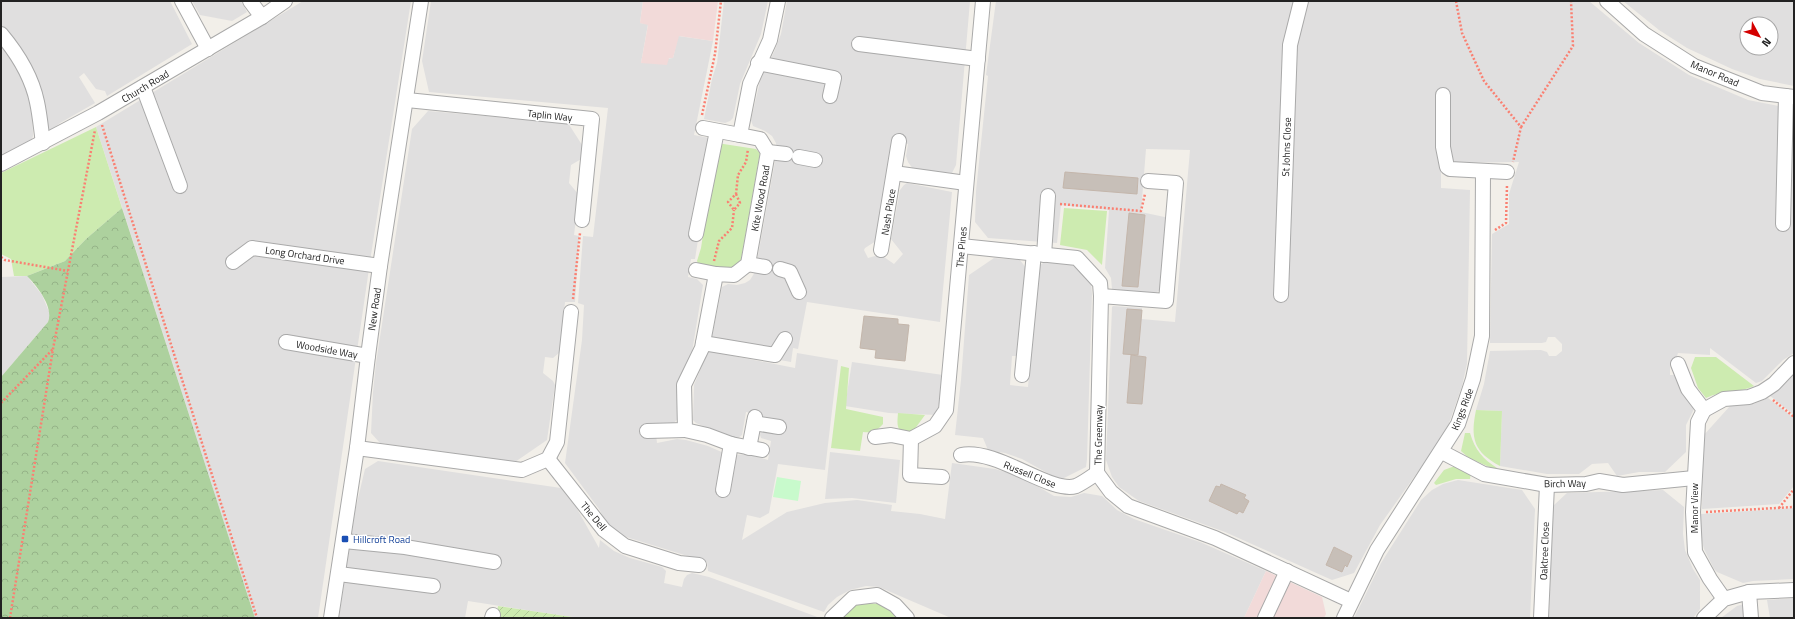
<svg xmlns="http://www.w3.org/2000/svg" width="1795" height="619" viewBox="0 0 1795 619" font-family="'Titillium Web',sans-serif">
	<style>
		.residential { fill: #e0dfdf; fill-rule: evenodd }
		.commercial { fill: #f2dad9 }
		.grass { fill: #cdebb0 }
		.forest { fill: url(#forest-crowns) }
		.park { fill: #c8facc }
		.garden { fill: url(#garden-furrows) }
		.building { fill: #c7bfb8; stroke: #c4b6ab }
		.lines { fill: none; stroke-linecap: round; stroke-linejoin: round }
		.minor-casing { stroke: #a9a9a9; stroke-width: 16 }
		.path { stroke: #fa8072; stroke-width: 2.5; stroke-dasharray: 2 2; stroke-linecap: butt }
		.minor { stroke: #fff; stroke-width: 14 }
		.transit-dot { fill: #1a4fb4; stroke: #fff; stroke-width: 1.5 }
		.labels { text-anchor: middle; stroke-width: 3; stroke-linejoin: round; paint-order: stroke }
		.street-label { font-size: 10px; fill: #222; stroke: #fff }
		.transit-label { font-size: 10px; fill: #164399; stroke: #fff; text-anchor: start }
	</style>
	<defs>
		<pattern id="forest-crowns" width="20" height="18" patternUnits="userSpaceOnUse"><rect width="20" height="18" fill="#add19e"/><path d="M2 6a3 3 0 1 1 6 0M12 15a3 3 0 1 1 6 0" fill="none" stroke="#95b388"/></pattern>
		<pattern id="garden-furrows" width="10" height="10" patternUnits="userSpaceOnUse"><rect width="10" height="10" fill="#cdebb0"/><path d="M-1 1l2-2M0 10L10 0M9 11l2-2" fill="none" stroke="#b0c997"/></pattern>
	</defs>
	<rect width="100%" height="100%" fill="#f2efe9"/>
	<g class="residential">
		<path d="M1,1h169l22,43 -85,52 -2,-5 -9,-2 -12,-16 -5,4 16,26 -35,20 -14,11 -31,-91 -14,-17z"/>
		<path d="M192,1h49l6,11 -15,9 -32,-6z"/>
		<path d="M303,1h108l-40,254 -53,363h-63l-159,-491z"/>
		<path d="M431,1h212l-3,22 8,1 -7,39 32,-5 5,-22 35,5 -19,94 20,4 -19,120h-4l-3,18 9,2 6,6 -12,73 -11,58 -6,7 -19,3 2,17 20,-4 9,1 22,6 18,8 9,1 12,-1 21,6 3,-19 -10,-3 -1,-3 3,-20 -17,-3 -4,23 -4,3 -11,-2 -31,-13 -3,-3 1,-35 14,-34 87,17 2,-15 41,7 -13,110 -47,-6 -9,49 -9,5 -13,-3 -5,25 45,-28 38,-9 32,-3 35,5 -1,6 29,3 25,5 7,-56 43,6 27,8 32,19 17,1 13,-4 18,3 15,14 17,9 66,23 66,29 -22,47h-293l-72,-31 -13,-1 -16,4 -13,7 -9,8 -4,7 -116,-41 -1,-9 -84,-26 -17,-14 -7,-13 -34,-46 17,-123 2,-35 -6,-2 5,-67 10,1 15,-129 -179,-16 -7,-31z"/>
		<path d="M724,1h44l-7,33 -21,50 -7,34 -3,3 -5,2 -21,-4 8,-40 5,-16z"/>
		<path d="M787,1h183l-14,164 -4,8 -39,-4 -5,-7 -2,-6 2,-12 -4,-1v-3l-12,-1 -16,102 -11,7 -1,2 4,8 7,-2 9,1 10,7 9,-10 -12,-15 9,-49 4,-5 3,-2 45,9 -12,130 -133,-20 -9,47 -5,-1 -2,14 -81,-15 12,-60 6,-3 9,1 8,-2 5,-3 5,-8 22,-122 -1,-7 -4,-7 -7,-5 -12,-5 -2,-6 9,-39 14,-29 7,-18z"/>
		<path d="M996,1h593l50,42 50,32 59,25 46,9v244l-11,7 -21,21 -6,2 -46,-35v7l-32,-2 -2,6 -6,3v13h8l17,32 -9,18v27l-21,20h-26l-22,4 -9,-13 -16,1 -13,10h-32l-47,-8 2,-55 -26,-1 8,-26 6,-33 51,-1 6,2 2,4h7l6,-5v-7l-7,-7h-7l-2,5 -4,1h-52l2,-109 17,-10v-30l10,-32 -78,1v25l29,2 -3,174 -5,22 -14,40 -19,30 -49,69 -26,48 -22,7 -107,-48 -86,-31 -20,-14 -7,-10 -6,-17 6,-153 1,-1 29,2 -1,11 34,3 15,-172 -44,-1 -5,63 33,7 -6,65 -15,11 -41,-6 -1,-11 -6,-10 4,-58 -48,-5 -4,38 -69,-5 -13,-16 1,-31 12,-115 -2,-1z"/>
		<path d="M1623,1h171v85l-34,-7 -28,-10 -45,-21 -28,-18zM1747,24h24v24h-24z"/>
		<path d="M1,41l7,9 24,52 1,34 -3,8 -29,13z"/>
		<path d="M428,111l140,12 16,25 -1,10 -12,7 -2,18 10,12 -5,40 5,1 -4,66h-10l-5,50 -7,6 -8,-1 -2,16 10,8 2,4 -8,55 -32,22 -135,-19 -9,-10 2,-41 3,-29 36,-234z"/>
		<path d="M994,258l26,2 6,8 -8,88h-6l-2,29 18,2 10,-121 7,-4 27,3 8,4 11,14 1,11 -5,165 -1,8 -26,13 -38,-21 -17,-6 -17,-3 -5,-12 -28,-3 6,-55 8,-105z"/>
		<path d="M1,275l1,2 25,-1 15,19 8,19 -2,8 -47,55z"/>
		<path d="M852,362l91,13 -1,18 -6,22 -47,-2 -44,-7z"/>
		<path d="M1792,375h2v40l-25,-20 7,-3z"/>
		<path d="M1768,398l26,20v68l-15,18 -77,5 1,-73 27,-30 24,-2z"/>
		<path d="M830,452l70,8 -4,43 -44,-5 -27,1z"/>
		<path d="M378,461l183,27 15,19 23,41 1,-8 14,11 16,7 32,9 4,4 -2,12 18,4 2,-8 3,-4 5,-2 17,4 111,41h-241l-111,-17 -3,17h-126l16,-107 10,-42z"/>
		<path d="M1458,480l64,10 13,19 -5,109h-176l27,-55 40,-63 11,-10 11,-6z"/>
		<path d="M1663,490l21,17 -1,27 2,16 8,19 7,11v29l-7,9h-144l4,-112 14,-13z"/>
		<path d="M1794,508v71l-41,2 -10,2 -26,-11 -3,-3 -10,-20 -3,-12v-23z"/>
		<path d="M1794,598v20h-24l-3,-18z"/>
		<path d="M1748,603l2,15h-29l16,-12z"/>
	</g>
	<g class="commercial">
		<path d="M643,1h75l-5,40 -34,-5 -6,22h-4l-2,7 -26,-2 7,-38 -8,-2z"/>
		<path d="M1266,571l56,26 4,17 -2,4h-80z"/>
	</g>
	<g class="grass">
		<path d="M96,127l26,81 -36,31 -21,22 -38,15h-13l-3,-17 -10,-5v-81z"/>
		<path d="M717,143l39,6 4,4 -19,107 -5,8 -7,2 -30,-4 -2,-5 4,-13z"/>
		<path d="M1064,208l43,3 -5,54 -15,-15 -27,-5z"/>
		<path d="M1695,357h21l38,29c-15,7 -32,4 -48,12l-8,-10 -7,-20z"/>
		<path d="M841,366l8,2 -3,41 37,8v7c-6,7 -11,9 -20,8l-3,19 -29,-3z"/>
		<path d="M1476,410l26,1 -2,55c-26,-14 -30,-27 -24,-56z"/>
		<path d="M898,413l27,2 -14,19c-15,-2 -14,-8 -13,-21z"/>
		<path d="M1465,433h5c5,17 13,26 27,35l-1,2 -27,-12 -8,-7z"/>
		<path d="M1452,467h10l9,5 -1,7h-14l-20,6 -2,-2 10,-13z"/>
		<path d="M867,603c15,1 21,3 32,15h-60l13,-12z"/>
	</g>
	<path class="forest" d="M122,208l133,410h-254v-241l47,-55c6,-15 -11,-36 -21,-46l38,-15 21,-22z"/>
	<path class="park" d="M777,477l24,4 -3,20 -25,-4z"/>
	<path class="garden" d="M498,606l81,12h-83z"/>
	<g class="building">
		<path d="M1065,172l73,6 -1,16 -74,-6z"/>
		<path d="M1129,213l16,2 -7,72 -16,-1z"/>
		<path d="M1127,309l15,1 -4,45 -15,-1z"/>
		<path d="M864,316l34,3v5l11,1 -4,36 -30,-3 1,-8 -16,-2z"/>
		<path d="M1131,355l15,2 -4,47 -15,-1z"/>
		<path d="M1221,484l25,11 -2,3 5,3 -6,12 -4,-2 -2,3 -28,-13 7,-15 4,1z"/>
		<path d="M1334,547l18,9 -5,11 -2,-2 -3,7 -16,-7z"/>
	</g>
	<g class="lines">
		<g class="minor-casing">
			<g id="minor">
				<path d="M182,1l26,48"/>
				<path d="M250,1l12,16"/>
				<path d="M1607,1l37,33 50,32 68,27 32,4"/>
				<path d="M1,34c16,19 31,44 36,68 3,14 4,27 6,41"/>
				<path d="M859,44l119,15"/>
				<path d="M758,63l76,15 -4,18"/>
				<path d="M143,87l37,99"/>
				<path d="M1443,95v52l4,20 3,2 57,3"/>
				<path d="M407,100l185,19 -10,101"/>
				<path d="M703,128l37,7"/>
				<path d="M768,152l18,2"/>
				<path d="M799,157l16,3"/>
				<path d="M1,164l97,-51 164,-96 23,-16"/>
				<path d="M894,173l72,10"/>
				<path d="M1783,224l3,-128"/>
				<path d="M696,234l21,-103"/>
				<path d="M961,246l116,12 23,25 1,13 -4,177 14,19 17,14 87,32 136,63"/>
				<path d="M881,250l18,-109"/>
				<path d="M1044,255l4,-59"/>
				<path d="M233,262l19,-14 128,18"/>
				<path d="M748,264l17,3"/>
				<path d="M780,269l10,3 9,20"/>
				<path d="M696,270l20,4"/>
				<path d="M1281,295l9,-250 11,-44"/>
				<path d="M1101,296l65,5 10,-118 -28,-2"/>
				<path d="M286,342l82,14"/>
				<path d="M703,343l72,12 10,-16"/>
				<path d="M1678,364l10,25 16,21 -6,12 -5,90 2,40 15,27 14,20"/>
				<path d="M1022,375l12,-122"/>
				<path d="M1704,410l20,-11 25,-2 13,-5 12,-8 20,-21"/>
				<path d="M754,423l25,4"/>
				<path d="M647,431l38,-1"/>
				<path d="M875,437l16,-2 20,4 24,-13 11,-16 37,-409"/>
				<path d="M911,439l-1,36 32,2"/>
				<path d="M357,448l165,22 26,-11 9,-17 14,-130"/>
				<path d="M749,448l6,-31"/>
				<path d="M762,450l-31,-6 -24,-9 -22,-5 -1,-45 18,-37 14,-74 18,1 14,-11 20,-112 -8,-13 -20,-4 10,-51 20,-44 8,-39"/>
				<path d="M1442,452l42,22 63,11 39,-1 13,-3 24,4 71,-7"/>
				<path d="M961,455c36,-7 89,39 115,31 7,-3 15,-9 21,-13"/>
				<path d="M548,459l56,71 21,16 54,17 20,2"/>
				<path d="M723,490l8,-46"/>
				<path d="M344,541l61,6 89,15"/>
				<path d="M339,574l94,12"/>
				<path d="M1749,592l2,26"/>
				<path d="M331,618l26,-170 11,-92 12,-90 41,-265"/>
				<path d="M492,618l1,-3"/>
				<path d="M832,618l21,-20 24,-3 18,10 12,13"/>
				<path d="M1265,618l22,-47"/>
				<path d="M1344,618l33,-68 81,-126 15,-45 9,-43 1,-164"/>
				<path d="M1541,618l6,-133"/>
				<path d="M1704,618l20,-19 25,-7 45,-2"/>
			</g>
		</g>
		<g class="path">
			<path d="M1456,1l6,32 22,48 37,46 -8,35"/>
			<path d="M702,115l13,-61 6,-53"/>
			<path d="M102,125l155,493"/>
			<path d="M1521,127l52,-81 -2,-45"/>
			<path d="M736,194l4,9 -6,7 -6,-8 8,-8 2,-19 8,-13 2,-13"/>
			<path d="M1060,204l81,7 4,-17"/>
			<path d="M1495,230l11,-7 1,-38"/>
			<path d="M1,257l4,3 63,11"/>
			<path d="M714,261l5,-20 13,-13 2,-18"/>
			<path d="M573,299l7,-66"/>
			<path d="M1773,400l21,17"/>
			<path d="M1,403l52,-54"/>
			<path d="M1779,508l15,-19"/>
			<path d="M1706,512l88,-5"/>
			<path d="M10,618l43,-269 42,-219"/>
		</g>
		<use href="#minor" class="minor"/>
	</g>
	<rect class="transit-dot" x="341" y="535" width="8" height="8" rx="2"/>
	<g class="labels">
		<g class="street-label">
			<text transform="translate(1715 73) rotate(23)" y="4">Manor Road</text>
			<text transform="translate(145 86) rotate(-31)" y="4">Church Road</text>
			<text transform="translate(550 115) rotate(6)" y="4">Taplin Way</text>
			<text transform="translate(1286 147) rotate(-88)" y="4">St Johns Close</text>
			<text transform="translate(760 198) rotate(-80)" y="4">Kite Wood Road</text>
			<text transform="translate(888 212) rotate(-81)" y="4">Nash Place</text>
			<text transform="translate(961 247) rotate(-85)" y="4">The Pines</text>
			<text transform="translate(305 255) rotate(8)" y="4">Long Orchard Drive</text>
			<text transform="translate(374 309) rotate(-82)" y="4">New Road</text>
			<text transform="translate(327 349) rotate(10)" y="4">Woodside Way</text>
			<text transform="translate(1462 409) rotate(-69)" y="4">Kings Ride</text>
			<text transform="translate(1098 435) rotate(-89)" y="4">The Greenway</text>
			<text transform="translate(1030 474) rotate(22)" y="4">Russell Close</text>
			<text transform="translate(1565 483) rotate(-1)" y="4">Birch Way</text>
			<text transform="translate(1694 508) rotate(-90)" y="4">Manor View</text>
			<text transform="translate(594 516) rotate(50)" y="4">The Dell</text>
			<text transform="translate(1544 551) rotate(-88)" y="4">Oaktree Close</text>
		</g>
		<g class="transit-label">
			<text x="353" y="543">Hillcroft Road</text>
		</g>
	</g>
	<rect width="1795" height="619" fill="none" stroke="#222222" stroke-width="4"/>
	<g transform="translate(1759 36) rotate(130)"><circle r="19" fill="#ffffff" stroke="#a7a7a7"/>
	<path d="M0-3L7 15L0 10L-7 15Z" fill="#d40000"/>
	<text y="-6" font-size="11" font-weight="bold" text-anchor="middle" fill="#222222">N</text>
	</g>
</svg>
